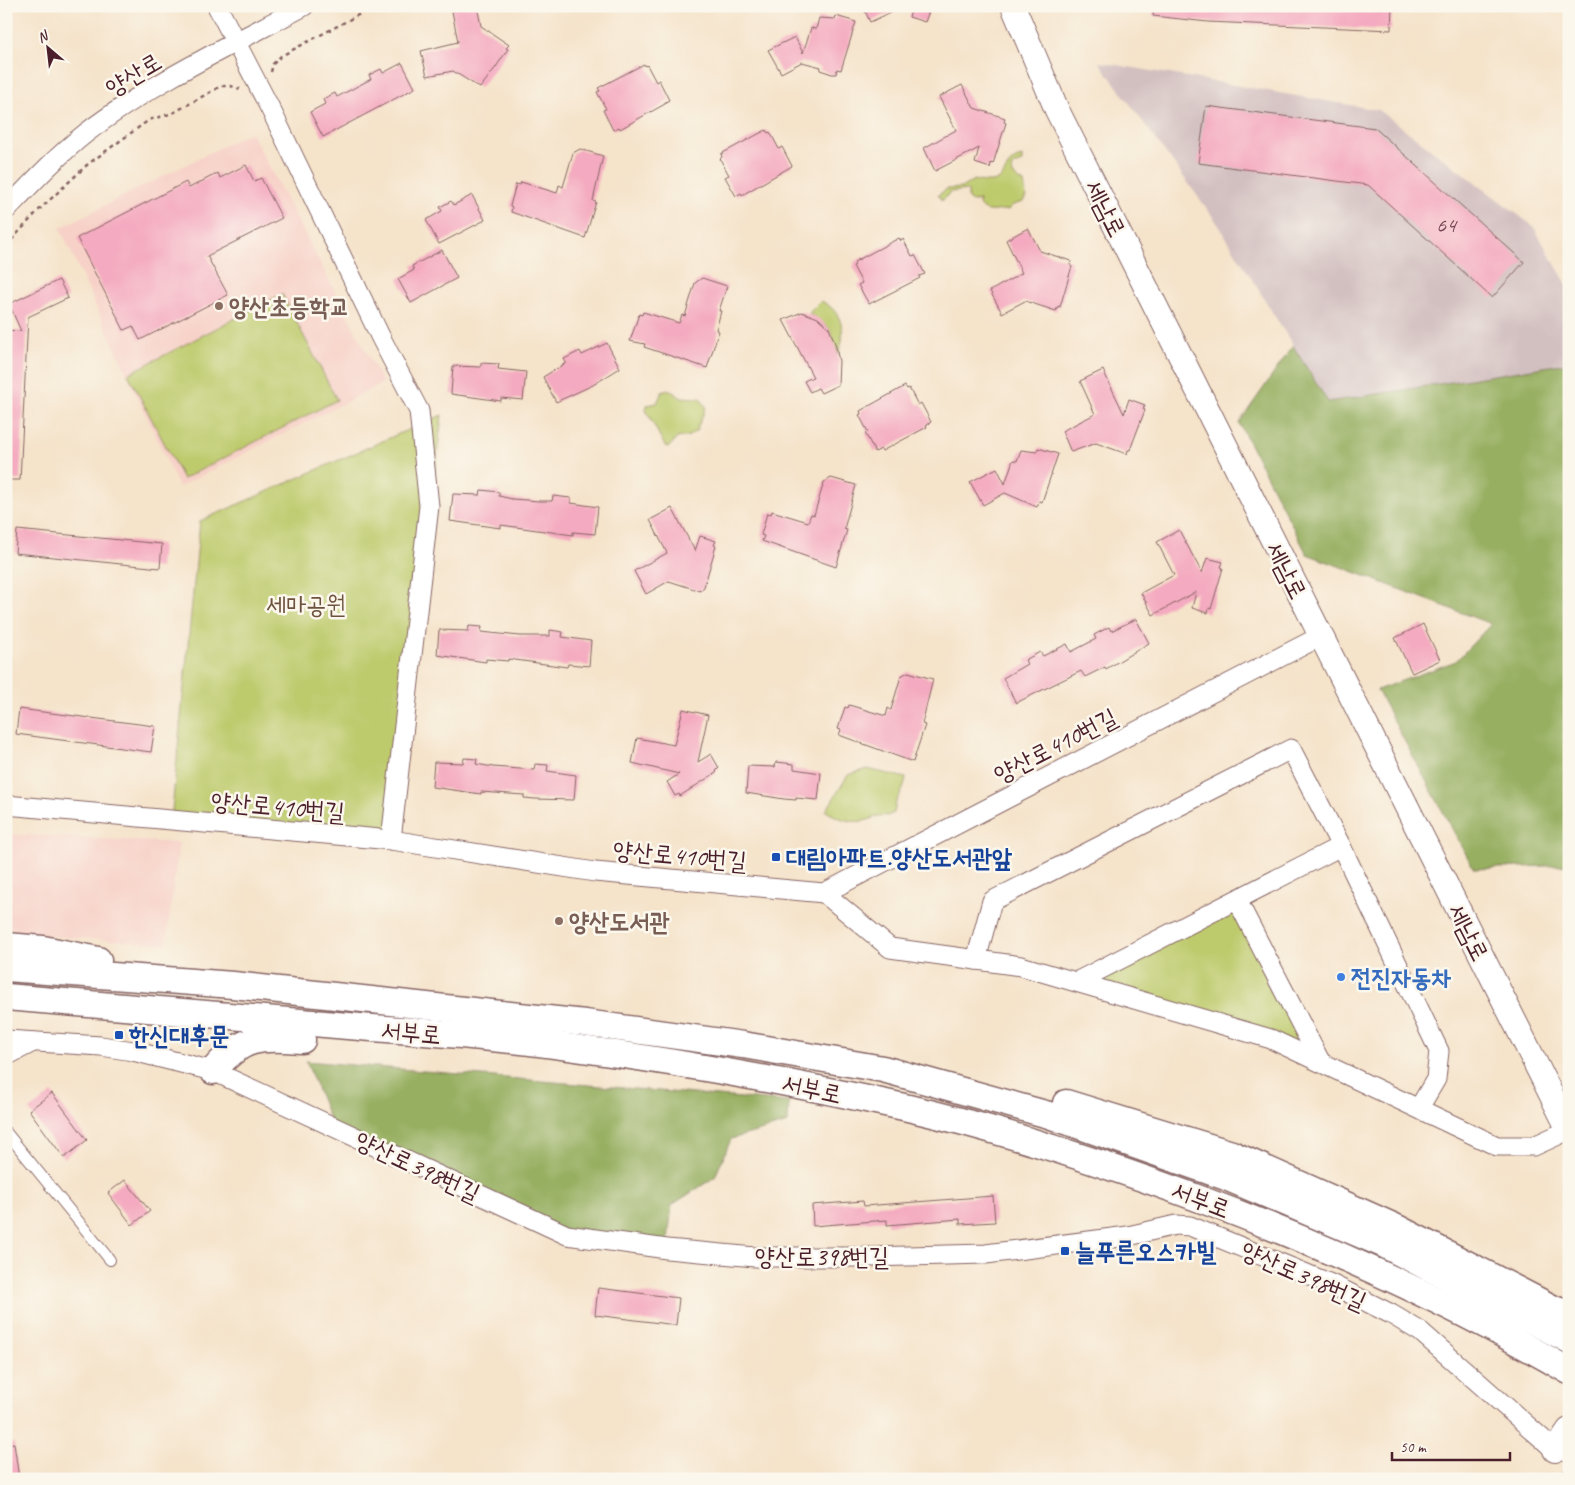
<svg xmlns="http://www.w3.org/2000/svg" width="1575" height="1485" viewBox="0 0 1575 1485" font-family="Caveat,'Poor Story',sans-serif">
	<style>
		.built { fill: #f7d1c8 }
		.industrial { fill: #d2bfc0 }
		.green { fill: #becb6d; stroke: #84754c }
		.forest { fill: #96af60; stroke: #706746 }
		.building { fill: #f4aac0 }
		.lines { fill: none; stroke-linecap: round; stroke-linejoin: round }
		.service-casing { stroke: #866463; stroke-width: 12 }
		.minor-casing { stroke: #866463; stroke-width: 21 }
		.tertiary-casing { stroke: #866463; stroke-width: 26 }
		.secondary-casing { stroke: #866463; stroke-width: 29 }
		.path { stroke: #866463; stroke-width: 2.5; stroke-dasharray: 4 4; stroke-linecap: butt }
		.service { stroke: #fff; stroke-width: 10 }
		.minor { stroke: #fff; stroke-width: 19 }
		.tertiary { stroke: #fff; stroke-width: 24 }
		.secondary { stroke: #fff; stroke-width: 26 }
		.education-dot { fill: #8d6e63; stroke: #fbf7ec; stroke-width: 2 }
		.transit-dot { fill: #1a4fb4; stroke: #fbf7ec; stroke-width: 2 }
		.shop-dot { fill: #3f7fe0; stroke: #fbf7ec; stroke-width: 2 }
		.labels { text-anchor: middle; stroke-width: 5; stroke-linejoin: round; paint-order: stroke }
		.number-label { font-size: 22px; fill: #744250 }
		.street-label { font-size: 25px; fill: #4a1f2b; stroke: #fbf7ec }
		.education-label { font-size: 25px; font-weight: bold; fill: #785e54; stroke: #fbf7ec; text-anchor: start }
		.park-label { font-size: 25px; fill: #6d533f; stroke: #fbf7ec }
		.transit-label { font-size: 25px; font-weight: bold; fill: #164399; stroke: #fbf7ec; text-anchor: start }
		.shop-label { font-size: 25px; font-weight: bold; fill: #366cbe; stroke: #fbf7ec; text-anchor: start }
	</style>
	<rect width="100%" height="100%" fill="#fbf7ec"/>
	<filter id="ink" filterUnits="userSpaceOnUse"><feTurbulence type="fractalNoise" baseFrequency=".02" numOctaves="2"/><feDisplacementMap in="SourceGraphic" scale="10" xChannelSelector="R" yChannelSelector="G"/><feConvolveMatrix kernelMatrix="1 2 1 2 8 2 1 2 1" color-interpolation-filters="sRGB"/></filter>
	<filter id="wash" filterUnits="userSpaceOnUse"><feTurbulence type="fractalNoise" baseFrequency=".0096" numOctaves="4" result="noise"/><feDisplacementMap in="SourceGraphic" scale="20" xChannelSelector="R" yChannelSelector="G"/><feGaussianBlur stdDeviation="1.12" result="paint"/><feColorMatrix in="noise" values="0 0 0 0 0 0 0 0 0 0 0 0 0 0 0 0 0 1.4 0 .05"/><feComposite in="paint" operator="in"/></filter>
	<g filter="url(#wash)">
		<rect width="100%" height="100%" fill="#f5e3ca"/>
		<g class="built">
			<path d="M251,132l132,251 -204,104 -119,-259z"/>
			<path d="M6,834l173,9 -13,101 -160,-11z"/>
		</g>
		<path class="industrial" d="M1099,62l280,48 154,116 36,62v75l-241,39 -112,-181z"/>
		<g class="green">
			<path d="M1022,157v5l-9,3 -2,5 3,6 10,7 2,13 -3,6 -10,3 -5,5c-11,0 -23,5 -29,-5v-5l-7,2 -4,-3v-9l-18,2 -8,9 -4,-6 9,-6 14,-1 13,-8c40,10 23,-18 48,-23z"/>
			<path d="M282,294l55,106 -154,79 -55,-105z"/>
			<path d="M821,301c22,10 26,33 17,53l-9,-26 -20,-15z"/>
			<path d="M668,389l12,8 20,1 6,9 -10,24 -7,5 -12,2 -8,9 -4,-1 -19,-36 1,-5 10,-2 5,-11z"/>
			<path d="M442,415l-51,425 -220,-19 29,-300z"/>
			<path d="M867,769l39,9 -3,11 -7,13 -2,11 -7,3c-7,-2 -12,2 -19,4 -15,4 -29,-1 -42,-9l22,-36z"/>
			<path d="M1237,900l83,161 -244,-79z"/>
		</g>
		<g class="forest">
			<path d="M1293,346l35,56 241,-39v502l-95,4 -97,-179 79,-29 35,-37 -184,-70 -68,-131z"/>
			<path d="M306,1061l483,41 -1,21 -57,16 -16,38 -43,28 -5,44 -100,-14 -235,-109z"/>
		</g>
		<g id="blocks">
			<g class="building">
				<path d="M451,6h26l4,20 28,19 -3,3 2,1 -12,18 -16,21 -27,-17 -26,5 -6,-25 37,-9z"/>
				<path d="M863,6h42l-35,16z"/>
				<path d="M913,6h18l-6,16 -16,-5z"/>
				<path d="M1154,6h238l-1,24 -183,-8 -55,-6z"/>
				<path d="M836,16l20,6 -15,48 -4,-1 -1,5h-4l-12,-4 1,-3 -19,-5 -21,11 -13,-23 27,-13 8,16 8,-25 5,1 3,-11 16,1z"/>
				<path d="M402,63l13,25 -92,49 -13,-25 15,-8 -2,-5 12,-6 2,4 34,-18 -2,-4 12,-6 2,4z"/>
				<path d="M644,64l1,2 2,-1 9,17 3,-2 10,20 -5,3 1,1 -45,25 -1,-2 -6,3 -10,-20 3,-1 -9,-17 3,-1 -2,-3z"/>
				<path d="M962,85l12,23 31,10 -1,4 2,1 -13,41 -2,-1 -1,5 -15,-5 4,-15 -44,23 -11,-23 32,-18 -17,-33z"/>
				<path d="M1206,106l169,22 149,134 -32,36 -124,-113 -170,-22z"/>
				<path d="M766,130l2,3 2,-1 9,17 3,-2 10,19 -50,29 -1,-2 -5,3 -11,-19 4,-2 -9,-16 2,-2 -1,-3z"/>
				<path d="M580,149l23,7 -10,45 3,1 -11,36 -74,-26 1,-5 -2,-1 6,-22 4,1 1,-3 36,11 2,-8 4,2 10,-34z"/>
				<path d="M246,165l8,16 7,-3 21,40 -75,38 21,39 -88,45 -7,-14 -9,4 -47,-92 109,-56 3,6 29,-15 2,5z"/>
				<path d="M472,195l13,25 -46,24 -13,-24 16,-9 -2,-4 11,-6 3,4z"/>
				<path d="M1028,228l12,23 31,10 -1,4 2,1 -12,41 -2,-1 -2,5 -31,-10 -23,12 -12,-22 32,-18 -16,-33z"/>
				<path d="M899,238l2,3 2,-2 9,17 3,-1 10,19 -6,2 1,2 -51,26 -11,-19 4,-2 -9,-17 2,-1 -1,-3z"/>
				<path d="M442,250l15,28 -46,25 -13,-24 16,-9 -2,-4z"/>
				<path d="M702,278l25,8 -8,25h2l-5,19 3,1 -12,37 -63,-21 1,-3 -15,-3 9,-27 3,1 1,-3 36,11 3,-8 3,1 10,-33z"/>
				<path d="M59,280l9,18 -40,19 -8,163h-14v-150l15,1 -12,-27z"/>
				<path d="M802,312l16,6 11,10 6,15 4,18 -1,24 -17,8 -3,-5 -8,4 -6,-11 9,-4 -30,-57z"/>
				<path d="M607,343l13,25 -27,17 -37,17 -13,-25 23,-14 -2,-4 16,-8 2,4z"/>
				<path d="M481,363l18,1 -1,5 28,3 -3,28 -22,-2v3l-50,-7 2,-28 28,1z"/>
				<path d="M1103,370l21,44 5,-15 16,6 -2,4 2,1 -15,40h-2l-1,4 -31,-11 -25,9 -9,-21 33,-17 -15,-33z"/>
				<path d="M905,386l2,3 2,-1 9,17 3,-2 10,19 -5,3 1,2 -45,24 -1,-2 -6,3 -10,-19 3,-1 -9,-17 2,-1 -1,-3z"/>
				<path d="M1038,448l20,6 -16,48 -3,-1 -2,6 -32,-14 -22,12 -13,-23 27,-14 8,16 8,-24 4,1 4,-11 16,2z"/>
				<path d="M831,478l25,7 -12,44 3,1 -11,37 -74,-26 2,-5 -3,-1 6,-22 4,1 1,-3 36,11 3,-8 3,1 10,-33z"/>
				<path d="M481,490l18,2v4l13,3 27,2h13l1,-5 18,2v5l27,4 -3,27 -22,-2v3l-72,-10v3l-8,-1 -43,-6 3,-27 27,1z"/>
				<path d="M672,508l23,43 5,-15 16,5 -2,4 2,1 -12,41 -4,4 -31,-10 -23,13 -12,-23 33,-18 -17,-33z"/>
				<path d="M17,530l145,14 -2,24 -145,-15z"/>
				<path d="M1179,530l23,43 5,-15 16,4 -2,5 2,1 -12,41 -2,-1 -1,5 -16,-5 4,-16 -43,23 -12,-22 33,-18 -17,-33z"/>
				<path d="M1136,619l13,24 -43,26 -1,-2 -20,10 -4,-6 -65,32 -13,-25 24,-14 -2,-4 15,-8 3,4 24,-12 4,8 25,-13 -2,-4 15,-8 2,4z"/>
				<path d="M1423,624l17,36 -28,13 -17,-35z"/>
				<path d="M469,626l13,1 -1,5 39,4h30v-6l13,2 -1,5 29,4 -2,25 -21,-2 -1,3 -59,-8v2l-22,-2v3l-49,-7 2,-25 29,1z"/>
				<path d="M908,672l25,7 -11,45 3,1 -12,37 -74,-27 2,-5 -3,-1 7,-22 3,1 1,-3 37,11 2,-8 3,2 10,-34z"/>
				<path d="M19,709l136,17 -4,26 -135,-18z"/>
				<path d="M683,709l25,6 -10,47 13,-8 8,14 -3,3 1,1 -37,24 -1,-2 -4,2 -8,-14 12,-8 -47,-11 5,-25 37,7z"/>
				<path d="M464,758l13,1 -1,5 17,3 41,3 1,-6 13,1 -1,6 29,4 -2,25 -39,-1 -11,-1v-3l-43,-3v2l-49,-7 2,-25 29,1z"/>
				<path d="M776,762l18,2v5l27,4 -3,27 -22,-2v2l-12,-1 -38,-6 2,-27 27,1z"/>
				<path d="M52,1093l35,47 -23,18 -35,-48z"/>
				<path d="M125,1180l25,31 -18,14 -24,-32z"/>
				<path d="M993,1196l2,26 -35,2v-5l-73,6v-5l-74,6 -1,-21 51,-4 1,5z"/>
				<path d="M598,1288l81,10 -3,27 -81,-10z"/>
				<path d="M14,1443l5,36h-13v-35z"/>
			</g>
		</g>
	</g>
	<g filter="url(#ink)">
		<use href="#blocks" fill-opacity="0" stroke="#866463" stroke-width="1"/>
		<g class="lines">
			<g class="service-casing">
				<g id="service">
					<path d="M6,1132l104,128"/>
					<path d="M1555,1450l14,7"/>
				</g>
			</g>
			<g class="minor-casing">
				<g id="minor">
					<path d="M217,6l55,106 109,226 38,73 10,95 -38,334"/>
					<path d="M6,210c26,-27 51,-54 80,-77 63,-49 147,-89 218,-127"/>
					<path d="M6,805l385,35 204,32 229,21 497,-257"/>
					<path d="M824,893l66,55 131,18 250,73 226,107h37l35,-16"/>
					<path d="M1237,900l83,161"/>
					<path d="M976,960l16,-59 299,-152 50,97 98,205 -3,28 -17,29"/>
					<path d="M1076,982l265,-136"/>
					<path d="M6,1040l95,6 32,5 80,20 354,164 100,14 88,8h113l118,-3 142,-18 48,-11 14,1 141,58 60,30 30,18 134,118"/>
					<path d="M6,1056l27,-14"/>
				</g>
			</g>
			<g class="tertiary-casing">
				<g id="tertiary">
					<path d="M1013,6l44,104 512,1020"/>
					<path d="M1555,1450l14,-20"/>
				</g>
			</g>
			<g class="secondary-casing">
				<g id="secondary">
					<path d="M6,946l37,3 55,11"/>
					<path d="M6,968l227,17 352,38 158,22 140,24 166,46 177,62 157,67 186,96"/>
					<path d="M6,997c114,10 228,19 342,29 75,6 152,11 227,22 110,15 220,35 329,59 101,23 199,56 296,92 128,48 251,103 369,172"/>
					<path d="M213,1071c30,-35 45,-34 89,-31"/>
					<path d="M1066,1103l166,51 165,74 157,81 15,5"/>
				</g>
			</g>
			<g class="path">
				<path d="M271,72l2,-8 8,-8 94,-50"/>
				<path d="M6,246l32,-35 50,-47 61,-44 24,-7 48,-27h10l9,3"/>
				<path d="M1560,1479l6,-10"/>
			</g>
			<use href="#service" class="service"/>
			<use href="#minor" class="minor"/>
			<use href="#tertiary" class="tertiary"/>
			<use href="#secondary" class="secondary"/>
		</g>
	</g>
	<g class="education-dot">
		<circle cx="219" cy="306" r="5"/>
		<circle cx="559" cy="921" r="5"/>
	</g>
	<g class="transit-dot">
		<rect x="771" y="852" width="10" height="10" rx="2.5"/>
		<rect x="114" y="1030" width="10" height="10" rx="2.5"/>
		<rect x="1060" y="1246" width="10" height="10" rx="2.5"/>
	</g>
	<circle class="shop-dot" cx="1341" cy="977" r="5"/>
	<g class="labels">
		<g class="number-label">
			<text x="1446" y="232">64</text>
		</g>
		<g class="street-label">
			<text transform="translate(133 74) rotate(-31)" y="9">양산로</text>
			<text transform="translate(1106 208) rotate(63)" y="9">세남로</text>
			<text transform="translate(1287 570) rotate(63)" y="9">세남로</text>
			<text transform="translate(1055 745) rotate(-27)" y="9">양산로410번길</text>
			<text transform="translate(278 806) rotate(5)" y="9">양산로410번길</text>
			<text transform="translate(680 855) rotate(5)" y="9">양산로410번길</text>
			<text transform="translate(1469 932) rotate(63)" y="9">세남로</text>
			<text transform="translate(411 1032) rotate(5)" y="9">서부로</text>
			<text transform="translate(812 1088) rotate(12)" y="9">서부로</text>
			<text transform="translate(418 1166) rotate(25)" y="9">양산로398번길</text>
			<text transform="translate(1201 1199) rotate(21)" y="9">서부로</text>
			<text x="822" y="1265">양산로398번길</text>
			<text transform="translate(1304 1275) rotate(24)" y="9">양산로398번길</text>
		</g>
		<g class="education-label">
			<text x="229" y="315">양산초등학교</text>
			<text x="569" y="930">양산도서관</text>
		</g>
		<g class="park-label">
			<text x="306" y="613">세마공원</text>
		</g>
		<g class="transit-label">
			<text x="786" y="866">대림아파트.양산도서관앞</text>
			<text x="129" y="1044">한신대후문</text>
			<text x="1075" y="1260">늘푸른오스카빌</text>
		</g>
		<g class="shop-label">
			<text x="1351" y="986">전진자동차</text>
		</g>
	</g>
	<rect width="1575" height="1485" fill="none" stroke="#fbf7ec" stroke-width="25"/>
	<g transform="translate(48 48) rotate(332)" stroke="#fbf7ec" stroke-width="4" paint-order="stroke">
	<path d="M0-4L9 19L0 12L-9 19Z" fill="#4a1f2b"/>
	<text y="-8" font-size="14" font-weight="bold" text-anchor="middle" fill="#4a1f2b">N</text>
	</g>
	<path d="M1392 1452v8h118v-8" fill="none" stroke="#4a1f2b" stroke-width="2.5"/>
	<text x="1400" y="1452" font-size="15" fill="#4a1f2b" stroke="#fbf7ec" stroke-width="4" paint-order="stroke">50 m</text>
</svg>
